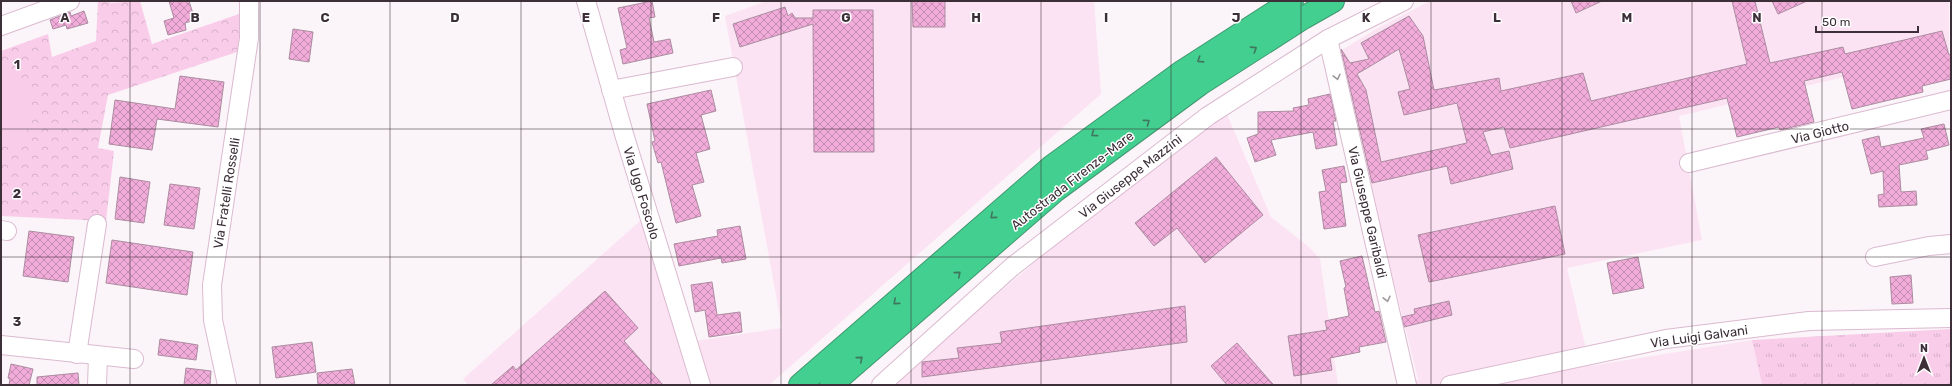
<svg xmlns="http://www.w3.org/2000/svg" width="1952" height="386" viewBox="0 0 1952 386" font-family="Rubik,sans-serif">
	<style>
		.built { fill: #fce3f3 }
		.grass { fill: url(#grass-tufts) }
		.forest { fill: url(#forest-crowns) }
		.pitch { fill: #f9cdea }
		.building { fill: url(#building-cross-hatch); stroke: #ab8ca0; fill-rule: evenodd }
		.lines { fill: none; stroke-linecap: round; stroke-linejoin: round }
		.minor-casing { stroke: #dbbad0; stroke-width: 20 }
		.highway-casing { stroke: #409771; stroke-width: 24 }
		.minor { stroke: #fff; stroke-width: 18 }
		.highway { stroke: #42cf8f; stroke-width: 22 }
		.oneway { stroke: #3f775f }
		.oneway2 { stroke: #9e979c }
		.grid { fill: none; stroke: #3c2f38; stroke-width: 1; stroke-opacity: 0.55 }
		.labels { text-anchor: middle; stroke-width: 3; stroke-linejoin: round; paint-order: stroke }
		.street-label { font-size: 13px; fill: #3c2f38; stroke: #fff }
		.grid-label { font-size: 13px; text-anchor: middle; font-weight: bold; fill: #3c2f38; stroke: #fff; stroke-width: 3; stroke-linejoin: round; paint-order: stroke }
	</style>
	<defs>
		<pattern id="grass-tufts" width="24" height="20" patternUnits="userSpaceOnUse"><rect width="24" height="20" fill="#f9cdea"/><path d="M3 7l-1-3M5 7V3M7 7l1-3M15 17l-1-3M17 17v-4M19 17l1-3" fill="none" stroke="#d6b0c9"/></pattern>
		<pattern id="forest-crowns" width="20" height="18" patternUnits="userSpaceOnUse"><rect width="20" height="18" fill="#f9cdea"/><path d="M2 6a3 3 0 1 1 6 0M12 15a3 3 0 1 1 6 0" fill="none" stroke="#d6b0c9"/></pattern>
		<pattern id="building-cross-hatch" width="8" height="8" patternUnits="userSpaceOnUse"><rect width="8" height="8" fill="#f1acda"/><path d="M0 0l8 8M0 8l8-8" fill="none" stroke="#c48cb2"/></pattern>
	</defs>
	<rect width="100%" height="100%" fill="#fbf4f8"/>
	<g class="built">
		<path d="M767,1h327l7,93 -332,291h-301l-5,-6 177,-158 41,122 101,-15 -57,-312z"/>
		<path d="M1430,1h519v51l-270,64 23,124 -135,28 23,98 162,-26 10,45h-362l18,-6 -81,-326 39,-24z"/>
		<path d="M1226,112l45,105 38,30 11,12 18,126h-447l234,-200z"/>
	</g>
	<path class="grass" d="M1951,329v56h-189l-10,-45z"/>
	<path class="forest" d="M98,1h12v2l30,-2 12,43 87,-30 1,37 -132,44 -10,53 16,3 -8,70 -105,-5v-165l47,-17 4,23 44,-16z"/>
	<path class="pitch" d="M7,66l26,28 -8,47 -24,6v-79z"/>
	<g class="building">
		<path d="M169,1h20l6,19 -10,3 1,7 -18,5 -4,-14 10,-3z"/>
		<path d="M652,1l3,16 -6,1 5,24 16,-3 3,14 -50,11 -3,-14 7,-2 -9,-40z"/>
		<path d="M912,1h33v26h-32z"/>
		<path d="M1571,1h31l-26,12z"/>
		<path d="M1732,1h23l15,62 73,-16 2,7 97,-23 7,24 2,-1v25l-29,7 1,6 -71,17 -10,-37 -38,9 10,41 -34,8 -1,-3 -42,10 -10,-39 -217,50 -6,-21 -21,5 8,23 18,-4 4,18 -62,15 -4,-18 -75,17 -31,-134 9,14 19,-4 -8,-16 48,-27 14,20 11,54 65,-12 2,13 82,-18 8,28 156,-37zM1399,49l11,40 -12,3 6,23 53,-12 10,40 -86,19 -15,-72 -9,-16z"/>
		<path d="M1772,1h35l-29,13z"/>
		<path d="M785,7l3,9 4,-3 3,5h18v-8h60l1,142h-60l-1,-128 -73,23 -7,-23z"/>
		<path d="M84,11l4,12 -21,6 -1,-4 -13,4 -3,-9 20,-8 1,4z"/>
		<path d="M293,29l20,3 -4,30 -20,-3z"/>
		<path d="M180,76l44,6 -6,45 -61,-8 -5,31 -43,-6 6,-44 60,9z"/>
		<path d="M711,90l5,21 -15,4 9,34 -14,4 8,29 -12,3 9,31 -25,7 -15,-61 -3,1 -6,-21 3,-1 -8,-37z"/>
		<path d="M1330,94l6,27h-3l4,24 -21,4 -3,-17 -42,8 5,15 -21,7 -8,-24 11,-4v-22l36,-1 -1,-3 16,-3 -1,-6z"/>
		<path d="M1944,124l5,21 -23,6 2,8 -29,6 2,27 15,-1 1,14 -38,2 -1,-12 6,-1 -1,-23 -12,3 -9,-34 17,-4 2,11 43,-9 -3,-9z"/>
		<path d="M1216,157l47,58 -58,48 -28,-35 -23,18 -19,-23z"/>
		<path d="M1344,166l3,16 -7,1 6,43 -22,3 -5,-37 7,-1 -4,-21z"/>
		<path d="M120,177l30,5 -6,41 -29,-4z"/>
		<path d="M170,184l30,4 -6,41 -30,-4z"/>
		<path d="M1555,206l10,48 -136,28 -11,-47z"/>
		<path d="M740,226l6,33 -24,4 -1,-5 -42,8 -5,-22 44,-8 -1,-6z"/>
		<path d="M29,231l45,6 -6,45 -45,-6z"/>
		<path d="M112,240l81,12 -6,43 -81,-12z"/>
		<path d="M1362,256l13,56 4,-1 7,31 -27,5 1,5 -30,6 2,12 -38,6 -6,-40 39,-6 -2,-9 24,-5 -5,-28 2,-1 -6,-26z"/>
		<path d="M1638,257l6,31 -31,6 -6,-31z"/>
		<path d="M1911,275l2,28 -21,1 -2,-27z"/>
		<path d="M712,282l5,33 23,-3 2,20 -33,5 -4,-27 -10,2 -4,-27z"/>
		<path d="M605,291l33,37 -14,13 39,44h-172l22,-19 3,4z"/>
		<path d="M1449,301l3,14 -48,12 -2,-10 13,-3 -1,-5z"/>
		<path d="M1185,306l2,36 -265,35v-15l37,-4 -2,-10 45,-5 -2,-11z"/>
		<path d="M160,339l38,6 -2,15 -38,-5z"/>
		<path d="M312,342l4,30 -40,6 -4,-31z"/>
		<path d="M1237,343l33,38 4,4h-47l-16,-19z"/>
		<path d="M11,364l22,5 -4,16h-20l1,-6 -2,-1z"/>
		<path d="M186,368l25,3 -1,14h-26z"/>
		<path d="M352,369l3,16h-37l-1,-12z"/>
		<path d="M78,373l1,12h-42v-8z"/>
	</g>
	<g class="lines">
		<g class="minor-casing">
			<g id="minor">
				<path d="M586,1l38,133 77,251"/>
				<path d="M1,26l69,-25"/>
				<path d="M1328,39l79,346"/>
				<path d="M611,90l122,-23"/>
				<path d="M1689,163l262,-63"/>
				<path d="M1,230l6,1"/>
				<path d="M1875,257l54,-11 22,-2"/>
				<path d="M1,345l133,14"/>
				<path d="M77,354l20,-130"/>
				<path d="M97,385l1,-29"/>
				<path d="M227,385l-14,-65 -1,-35 37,-247v-37"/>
				<path d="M881,385l132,-119 195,-150 120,-77 76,-38"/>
				<path d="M1450,385l216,-46 143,-18 142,-3"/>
			</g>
		</g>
		<g class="highway-casing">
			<g id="highway">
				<path d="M800,385l251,-218 132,-96 109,-70"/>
				<path d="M831,385l225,-195 144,-106 103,-66 30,-17"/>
			</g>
		</g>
		<use href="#minor" class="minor"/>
		<use href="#highway" class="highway"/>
	</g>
	<defs><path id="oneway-chevron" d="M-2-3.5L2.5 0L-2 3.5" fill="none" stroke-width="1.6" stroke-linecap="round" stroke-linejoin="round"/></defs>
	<g class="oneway">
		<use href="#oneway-chevron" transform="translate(1254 49) rotate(-33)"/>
		<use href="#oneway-chevron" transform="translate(1200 60) rotate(147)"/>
		<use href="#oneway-chevron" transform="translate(1147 122) rotate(-36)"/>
		<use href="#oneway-chevron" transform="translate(1094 134) rotate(143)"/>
		<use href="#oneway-chevron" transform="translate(993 216) rotate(139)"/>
		<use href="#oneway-chevron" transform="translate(958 274) rotate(-41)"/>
		<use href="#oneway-chevron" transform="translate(896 302) rotate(139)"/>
		<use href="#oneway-chevron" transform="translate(860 359) rotate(-41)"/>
	</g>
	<g class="oneway2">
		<use href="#oneway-chevron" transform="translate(1337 77) rotate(77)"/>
		<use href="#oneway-chevron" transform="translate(1387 299) rotate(77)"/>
	</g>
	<path class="grid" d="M130,1v384M260,1v384M390,1v384M521,1v384M651,1v384M781,1v384M911,1v384M1041,1v384M1171,1v384M1301,1v384M1431,1v384M1562,1v384M1692,1v384M1822,1v384M1,129h1950M1,257h1950"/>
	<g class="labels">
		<g class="street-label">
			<text transform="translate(1820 132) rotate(-14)" y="5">Via Giotto</text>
			<text transform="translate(1130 176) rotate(-38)" y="5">Via Giuseppe Mazzini</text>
			<text transform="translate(1072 180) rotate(-38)" y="5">Autostrada Firenze-Mare</text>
			<text transform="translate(226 193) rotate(-81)" y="5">Via Fratelli Rosselli</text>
			<text transform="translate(642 193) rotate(73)" y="5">Via Ugo Foscolo</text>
			<text transform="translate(1368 212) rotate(77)" y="5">Via Giuseppe Garibaldi</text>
			<text transform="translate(1699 336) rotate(-8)" y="5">Via Luigi Galvani</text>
		</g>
	</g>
	<g class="grid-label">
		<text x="65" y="22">A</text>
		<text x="195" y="22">B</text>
		<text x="325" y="22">C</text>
		<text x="455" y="22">D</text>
		<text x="586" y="22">E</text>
		<text x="716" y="22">F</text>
		<text x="846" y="22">G</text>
		<text x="976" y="22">H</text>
		<text x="1106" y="22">I</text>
		<text x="1236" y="22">J</text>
		<text x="1366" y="22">K</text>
		<text x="1497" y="22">L</text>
		<text x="1627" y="22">M</text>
		<text x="1757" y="22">N</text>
		<text x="17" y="69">1</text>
		<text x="17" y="198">2</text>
		<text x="17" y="326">3</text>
	</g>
	<rect width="1952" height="386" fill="none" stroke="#3c2f38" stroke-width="4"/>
	<g transform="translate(1924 358)" stroke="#ffffff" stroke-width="3" paint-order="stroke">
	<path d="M0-3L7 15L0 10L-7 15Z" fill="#3c2f38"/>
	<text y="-6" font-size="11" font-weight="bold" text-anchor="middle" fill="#3c2f38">N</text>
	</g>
	<path d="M1816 26v6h102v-6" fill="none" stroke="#3c2f38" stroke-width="2"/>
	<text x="1822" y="26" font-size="12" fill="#3c2f38" stroke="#ffffff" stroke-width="3" paint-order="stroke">50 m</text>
</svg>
